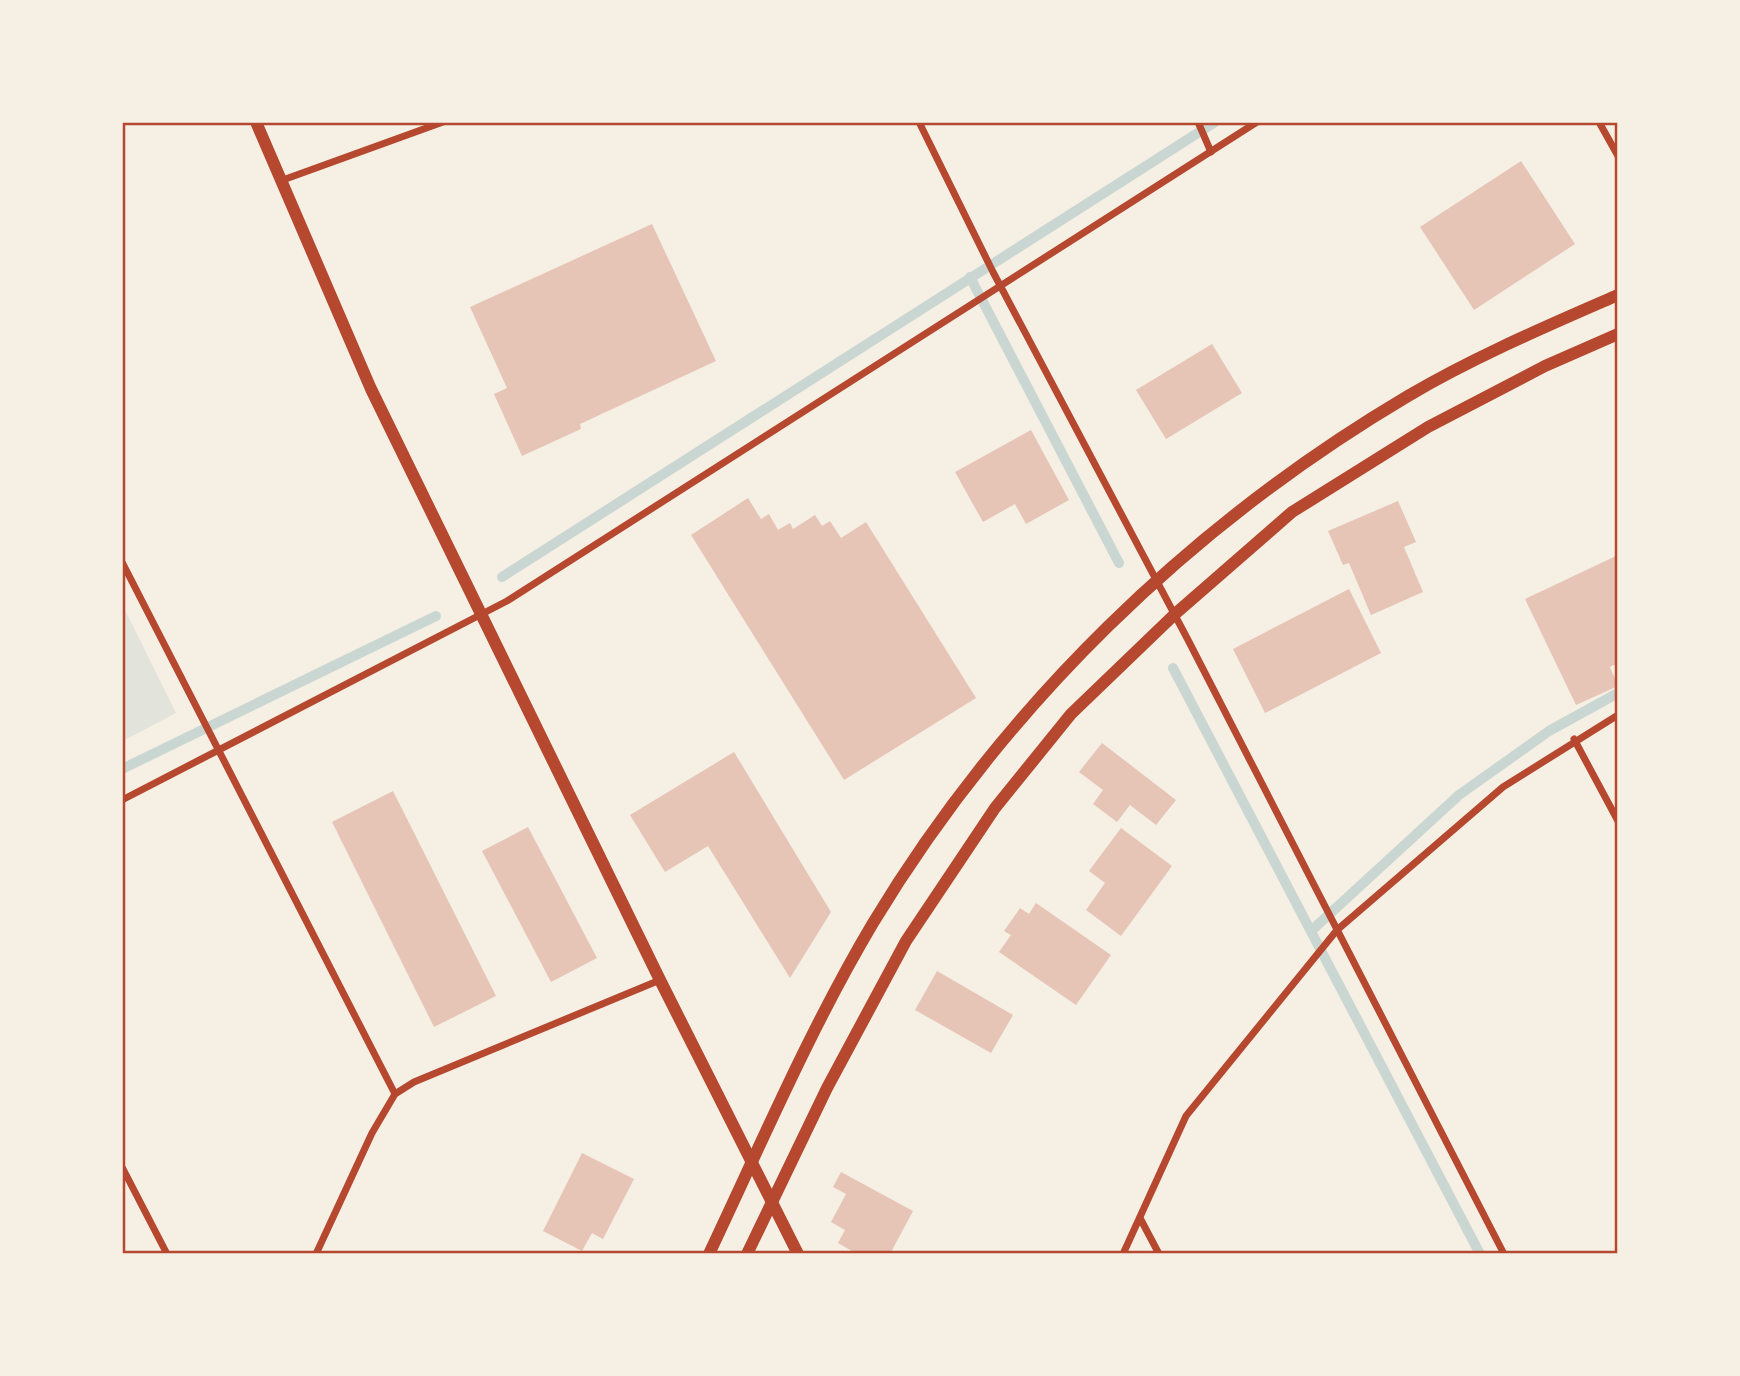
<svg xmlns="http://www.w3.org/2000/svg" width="1740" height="1376" viewBox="0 0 1740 1376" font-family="Arial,sans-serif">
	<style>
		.green { fill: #e2e4dc }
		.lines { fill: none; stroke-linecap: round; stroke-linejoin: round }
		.stream { stroke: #c9d6d2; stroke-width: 10 }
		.building { fill: #e6c5b7 }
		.minor { stroke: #b5482f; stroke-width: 7 }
		.tertiary { stroke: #b5482f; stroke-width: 12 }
		.neatline { fill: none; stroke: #b5482f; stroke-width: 2.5 }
	</style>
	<rect width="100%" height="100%" fill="#f6efe4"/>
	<path class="green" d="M123,606l53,107 -53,28h-1z"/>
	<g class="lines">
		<g class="stream">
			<path d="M970,277l149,286"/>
			<path d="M502,577l713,-455"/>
			<path d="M1173,668l307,586"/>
			<path d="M122,769l314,-153"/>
			<path d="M1311,931l148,-136 90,-64 69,-38"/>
		</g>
	</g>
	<g class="building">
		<path d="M1521,161l54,83 -101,66 -54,-83z"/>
		<path d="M652,224l64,137 -136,63 1,5 -59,27 -28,-62 13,-6 -37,-81z"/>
		<path d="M1212,344l30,49 -76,46 -30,-49z"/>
		<path d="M1031,430l38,70 -43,24 -11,-20 -32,18 -28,-50z"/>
		<path d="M748,498l13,21 8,-5 9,16 12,-7 3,6 22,-14 7,11 8,-5 11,17 25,-16 110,176 -132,82 -153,-245z"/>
		<path d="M1398,501l18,41 -12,5 19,45 -52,23 -22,-52 -6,2 -15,-34z"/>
		<path d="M1618,555v108l-8,4 8,19 -42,19 -51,-106z"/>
		<path d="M1349,589l32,64 -116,60 -32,-64z"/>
		<path d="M1102,743l74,57 -20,25 -26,-20 -13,17 -24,-18 10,-14 -24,-18z"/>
		<path d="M734,752l97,160 -41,66 -82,-132 -43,26 -35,-57z"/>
		<path d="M393,791l103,205 -62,31 -102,-205z"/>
		<path d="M528,827l69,131 -46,24 -69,-131z"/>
		<path d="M1121,828l51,38 -51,70 -35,-26 19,-27 -16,-12z"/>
		<path d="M1036,903l75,52 -35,50 -77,-53 12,-17 -7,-4 16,-23 9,6z"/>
		<path d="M937,971l76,44 -22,38 -76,-43z"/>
		<path d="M582,1153l52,26 -31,60 -11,-6 -10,18 -39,-20z"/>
		<path d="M841,1172l72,39 -23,43h-33l-19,-11 7,-13 -14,-8 15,-28 -13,-7z"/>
	</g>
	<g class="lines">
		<g class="minor">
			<path d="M919,122l74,150 194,366 317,616"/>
			<path d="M1198,122l13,30"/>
			<path d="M1599,122l19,34"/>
			<path d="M280,181l163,-59"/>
			<path d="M122,562l273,532"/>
			<path d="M1574,739l44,82"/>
			<path d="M122,800l385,-199 750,-479"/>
			<path d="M122,1167l45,87"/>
			<path d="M1140,1218l19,36"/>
			<path d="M316,1254l56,-121 23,-39 19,-12 246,-102"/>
			<path d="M1123,1254l63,-138 151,-186 166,-143 115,-72"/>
		</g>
		<g class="tertiary">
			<path d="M256,122l115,267 289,591 138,274"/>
			<path d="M709,1254c53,-112 101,-225 164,-331 131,-217 317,-398 535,-527 66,-39 139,-70 210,-101"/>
			<path d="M747,1254l80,-166 79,-147 89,-133 76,-94 104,-100 117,-102 136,-85 117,-61 73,-32"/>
		</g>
	</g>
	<rect width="1740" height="1376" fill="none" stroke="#f6efe4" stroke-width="248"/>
	<rect x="124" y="124" width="1492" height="1128" class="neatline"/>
</svg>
